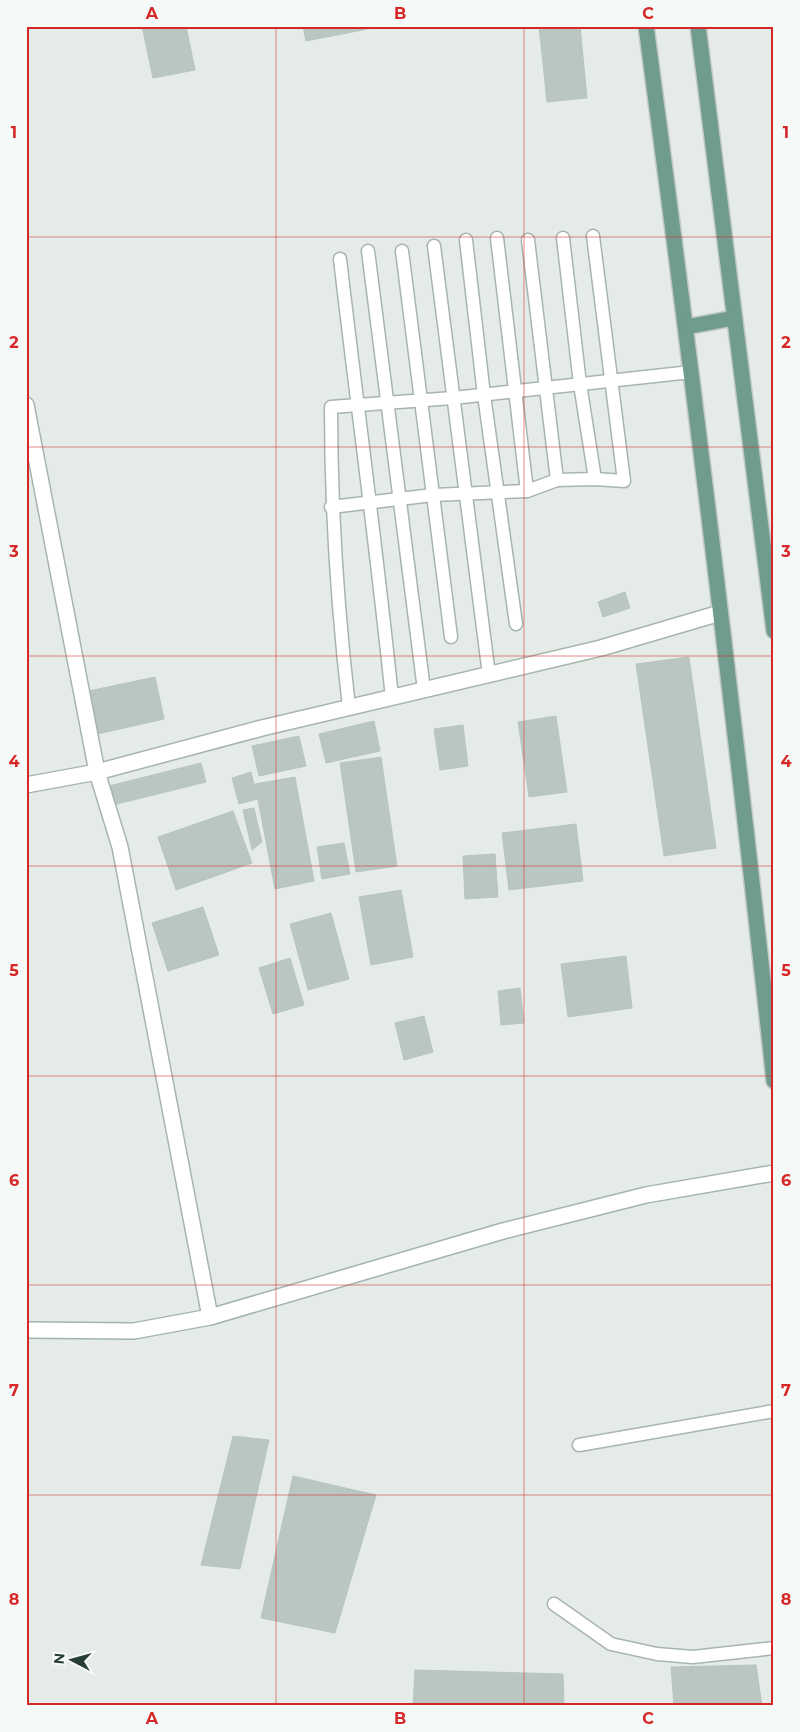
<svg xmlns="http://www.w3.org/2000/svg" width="800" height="1732" viewBox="0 0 800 1732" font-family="Montserrat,sans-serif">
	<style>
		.building { fill: #bac7c1; stroke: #b8c5be }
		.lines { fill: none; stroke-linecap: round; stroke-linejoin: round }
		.lane-casing { stroke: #a8b4ae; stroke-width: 15 }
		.street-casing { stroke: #a8b4ae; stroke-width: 18 }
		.secondary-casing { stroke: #a2b4ac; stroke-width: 18 }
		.primary-casing { stroke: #c2c8c6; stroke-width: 18 }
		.lane { stroke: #fff; stroke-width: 12 }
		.street { stroke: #fff; stroke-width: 15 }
		.secondary { stroke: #fff; stroke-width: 15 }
		.primary { stroke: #6f9c8c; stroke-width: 15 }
		.grid { fill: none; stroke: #d62828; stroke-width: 1; stroke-opacity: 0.55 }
		.neatline { fill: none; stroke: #d62828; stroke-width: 2 }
		.grid-label { font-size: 16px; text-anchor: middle; font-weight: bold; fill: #d62828 }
	</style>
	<rect width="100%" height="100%" fill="#e5ece8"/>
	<g class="building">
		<path d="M142,26h44l9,44 -42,8z"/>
		<path d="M303,26h80l-77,15z"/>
		<path d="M539,26h41l7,72 -40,4z"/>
		<path d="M625,592l5,16 -27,9 -5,-15z"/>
		<path d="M689,657l27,191 -52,8 -28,-192z"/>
		<path d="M155,677l9,42 -71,16 -9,-43z"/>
		<path d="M556,716l11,76 -38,5 -11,-75z"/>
		<path d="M374,721l6,30 -54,12 -7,-29z"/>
		<path d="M463,725l5,41 -28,4 -6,-41z"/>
		<path d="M299,736l7,30 -47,10 -7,-30z"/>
		<path d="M381,757l16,109 -41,6 -16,-109z"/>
		<path d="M201,763l5,19 -93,23 -4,-19z"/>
		<path d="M251,772l7,27 -19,5 -7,-26z"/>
		<path d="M295,777l19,104 -39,8 -20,-105z"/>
		<path d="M254,808l8,34 -10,8 -9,-40z"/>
		<path d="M233,811l19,52 -76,27 -18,-53z"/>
		<path d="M576,824l7,57 -74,9 -7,-57z"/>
		<path d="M344,843l6,31 -28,5 -5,-32z"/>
		<path d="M495,854l3,43 -33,2 -2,-43z"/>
		<path d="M401,890l12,67 -42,8 -12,-68z"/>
		<path d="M203,907l16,48 -51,16 -16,-48z"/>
		<path d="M331,913l18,66 -41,11 -18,-66z"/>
		<path d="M626,956l6,52 -64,9 -7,-53z"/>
		<path d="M290,958l14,47 -31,9 -14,-46z"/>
		<path d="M520,988l4,35 -23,2 -3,-34z"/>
		<path d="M424,1016l9,36 -29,8 -9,-37z"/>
		<path d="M233,1436l36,4 -29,129 -39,-4z"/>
		<path d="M293,1476l83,19 -41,138 -74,-15z"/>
		<path d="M756,1665l6,41h-88l-3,-39z"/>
		<path d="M415,1670l148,4 1,32h-151z"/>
	</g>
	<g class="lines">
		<g class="lane-casing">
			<g id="lane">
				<path d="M497,238l30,253"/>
				<path d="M563,238l17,146 15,95"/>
				<path d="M466,240l18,155 32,229"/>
				<path d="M528,240l29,240"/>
				<path d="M434,246l55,429"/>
				<path d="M368,251l56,439"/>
				<path d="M402,251l49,386"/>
				<path d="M340,259c17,146 37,292 52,439"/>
				<path d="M331,507l102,-12 94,-4 30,-11 38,-1 29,2 -31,-245"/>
				<path d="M349,707c-12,-102 -18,-198 -18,-300l122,-9 238,-26"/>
				<path d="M579,1445l195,-34"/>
				<path d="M554,1604l57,40 46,10 36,3 81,-9"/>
			</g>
		</g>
		<g class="street-casing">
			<g id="street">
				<path d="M26,405l71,367 23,75 90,470"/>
				<path d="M26,785l71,-13 165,-44 339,-80 119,-35"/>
			</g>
		</g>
		<g class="secondary-casing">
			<path id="secondary" d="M26,1330l108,1 76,-14 293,-86 143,-36 128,-22"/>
		</g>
		<g class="primary-casing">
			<g id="primary">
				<path d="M646,26c47,351 90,703 128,1055"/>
				<path d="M698,26l76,605"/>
				<path d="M686,327l48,-9"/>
			</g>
		</g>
		<use href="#lane" class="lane"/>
		<use href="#street" class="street"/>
		<use href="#secondary" class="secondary"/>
		<use href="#primary" class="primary"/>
	</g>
	<path class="grid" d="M276,26v1680M524,26v1680M26,237h748M26,447h748M26,656h748M26,866h748M26,1076h748M26,1285h748M26,1495h748"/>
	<rect width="800" height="1732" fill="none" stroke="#f5f9f7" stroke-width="55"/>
	<g transform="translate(72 1660) rotate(276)" stroke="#f5f9f7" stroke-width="4" paint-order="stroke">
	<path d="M0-4L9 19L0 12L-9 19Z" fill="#263c34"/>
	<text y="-8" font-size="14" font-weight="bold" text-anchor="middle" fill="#263c34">N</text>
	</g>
	<rect x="28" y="28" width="744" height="1676" class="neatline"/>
	<g class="grid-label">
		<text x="152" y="19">A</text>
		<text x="400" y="19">B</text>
		<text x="648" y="19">C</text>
		<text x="14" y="138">1</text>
		<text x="786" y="138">1</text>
		<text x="14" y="348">2</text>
		<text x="786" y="348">2</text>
		<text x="14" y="557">3</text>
		<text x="786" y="557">3</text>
		<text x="14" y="767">4</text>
		<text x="786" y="767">4</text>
		<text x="14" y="976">5</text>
		<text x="786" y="976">5</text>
		<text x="14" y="1186">6</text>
		<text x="786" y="1186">6</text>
		<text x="14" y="1396">7</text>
		<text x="786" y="1396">7</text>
		<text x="14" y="1605">8</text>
		<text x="786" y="1605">8</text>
		<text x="152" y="1724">A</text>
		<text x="400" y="1724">B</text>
		<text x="648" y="1724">C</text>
	</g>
</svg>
